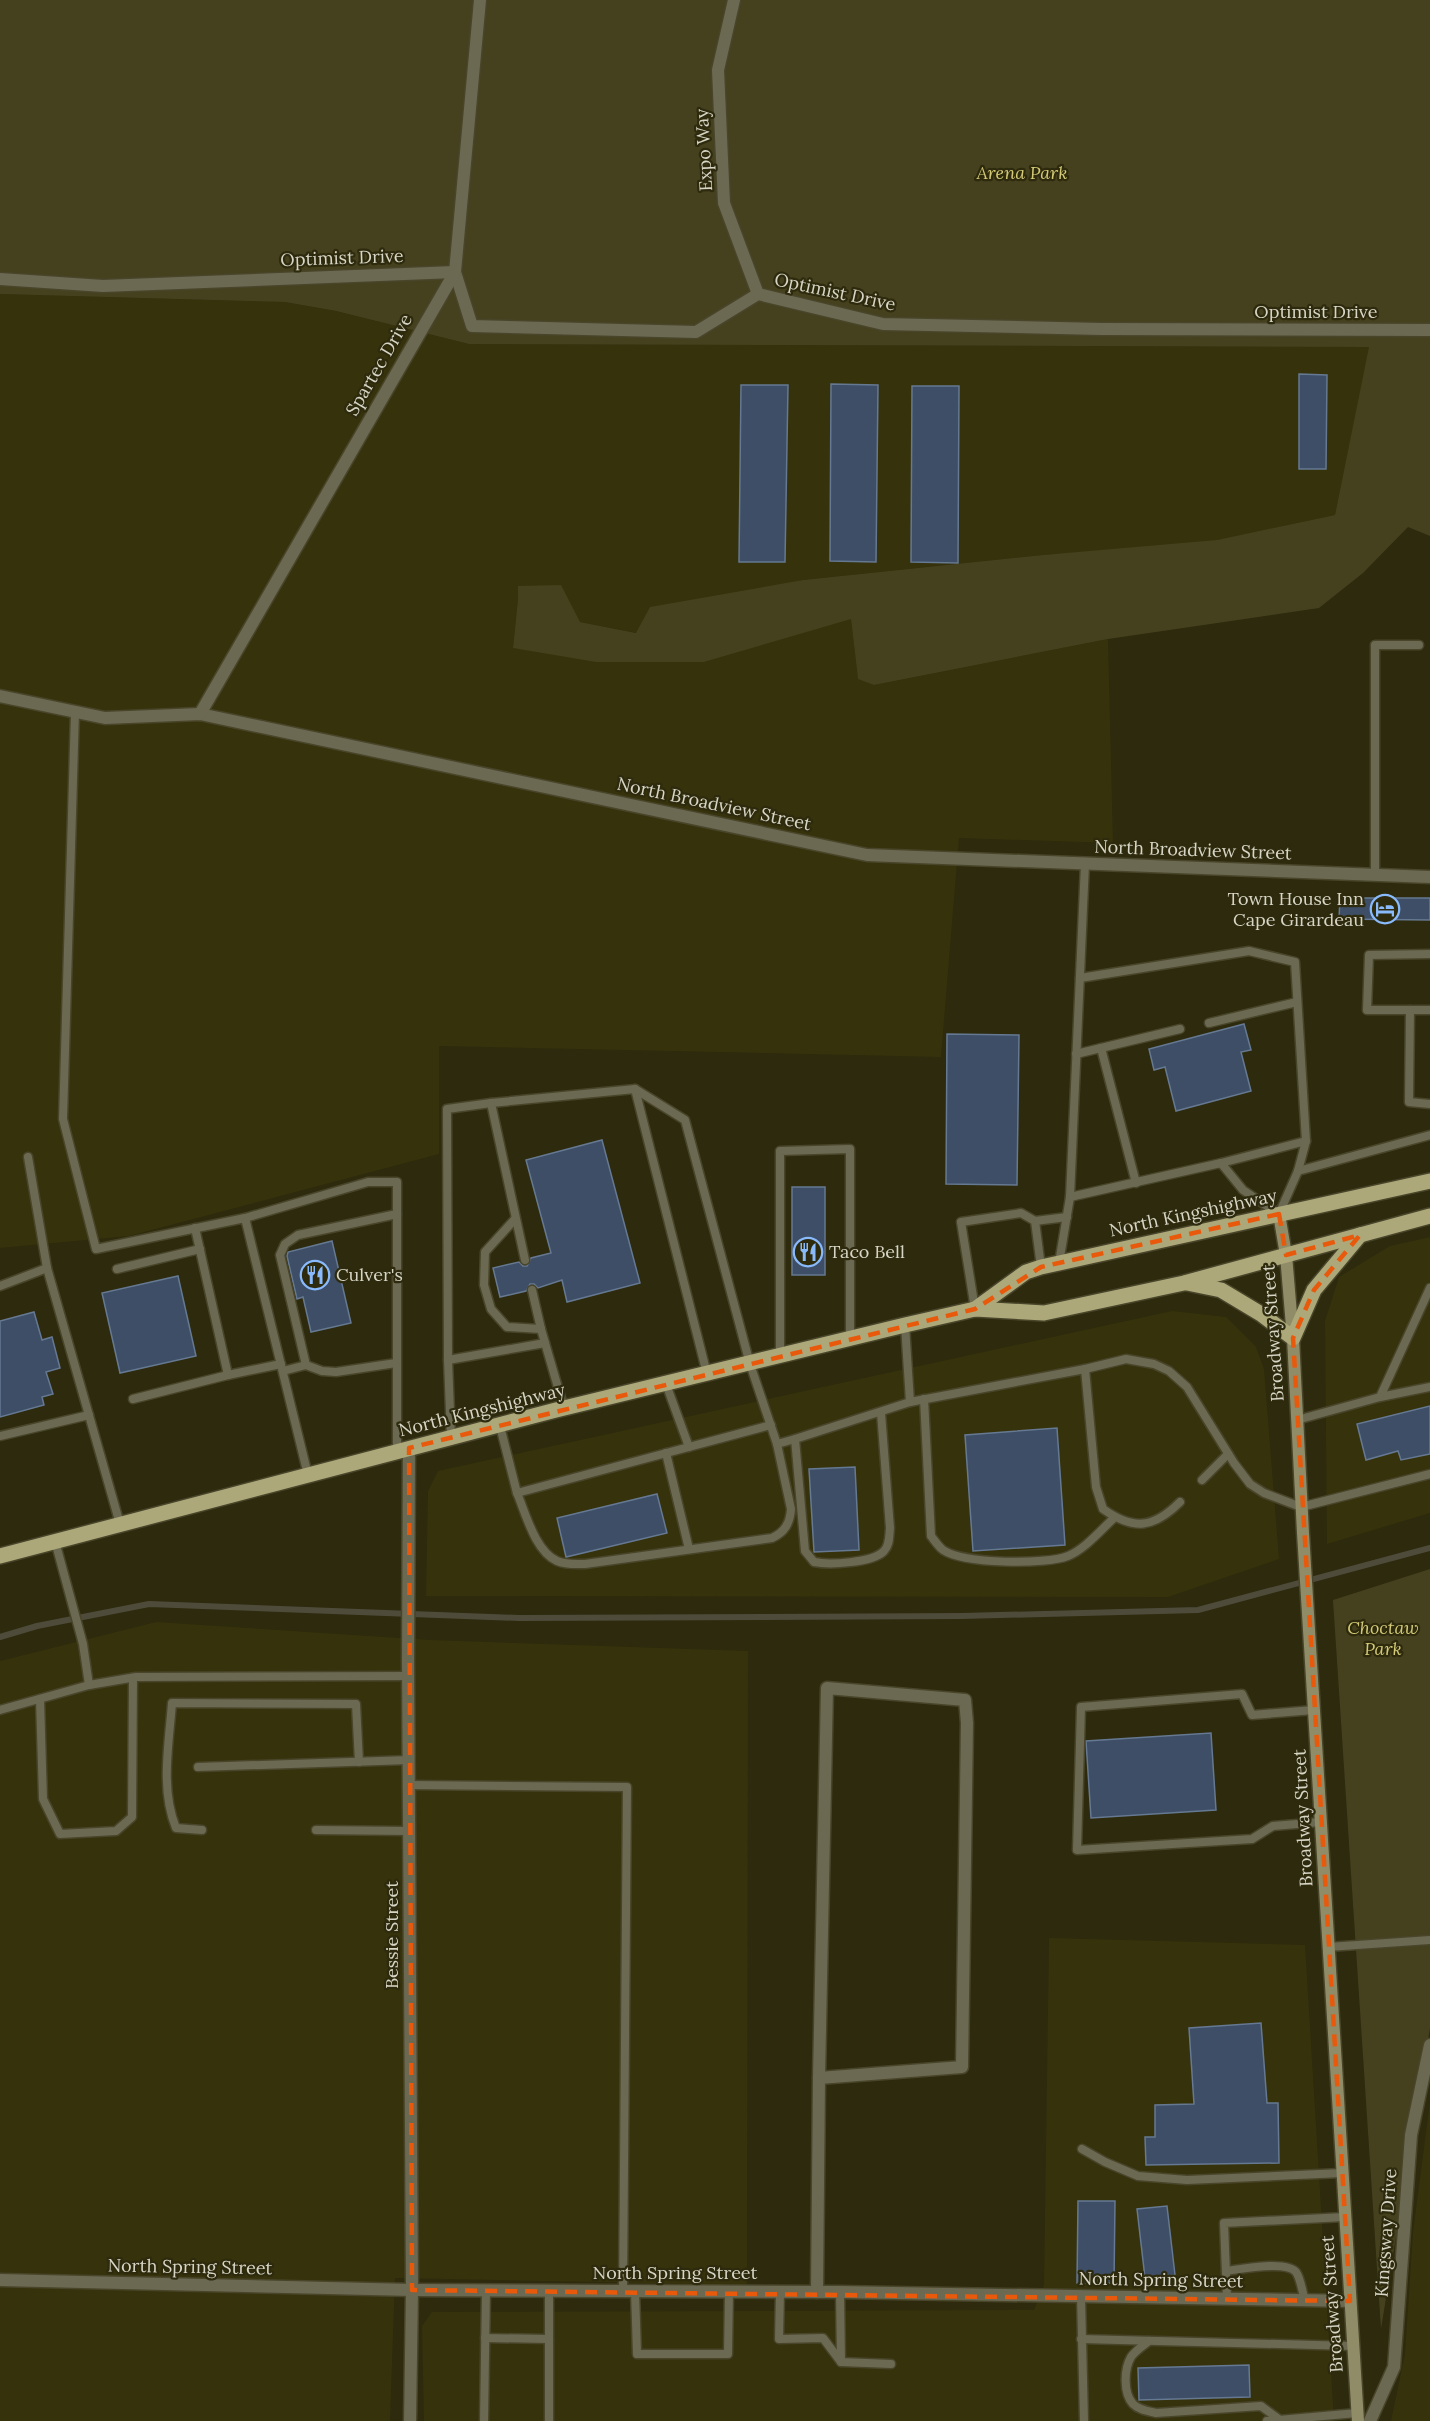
<svg xmlns="http://www.w3.org/2000/svg" width="1430" height="2421" viewBox="0 0 1430 2421" font-family="Lora,serif">
	<style>
		.built { fill: #36320c }
		.green { fill: #45411e }
		.lines { fill: none; stroke-linecap: round; stroke-linejoin: round }
		.stream { stroke: #4e4b3b; stroke-width: 6 }
		.building { fill: #3d4e66; stroke: #667992; stroke-width: 1.5 }
		.service-casing { stroke: #48452a; stroke-width: 11 }
		.minor-casing { stroke: #48452a; stroke-width: 15 }
		.secondary-casing { stroke: #48452a; stroke-width: 15 }
		.primary-casing { stroke: #48452a; stroke-width: 18 }
		.service { stroke: #6b6952; stroke-width: 8 }
		.minor { stroke: #6b6952; stroke-width: 12 }
		.secondary { stroke: #908c68; stroke-width: 12 }
		.primary { stroke: #ada879; stroke-width: 15 }
		.marked { fill: none; stroke: #e8590c; stroke-width: 4.5; stroke-dasharray: 12 8; stroke-linejoin: round }
		.labels { text-anchor: middle; stroke-width: 4.5; stroke-linejoin: round; paint-order: stroke }
		.street-label { font-size: 18px; fill: #d7d5c5; stroke: #2d2a0d }
		.park-label { font-size: 18px; font-style: italic; fill: #d3c976; stroke: #2d2a0d }
		.poi-label { font-size: 18px; fill: #d7d5c5; stroke: #2d2a0d; text-anchor: start }
	</style>
	<rect width="100%" height="100%" fill="#2d2a0d"/>
	<g class="built">
		<path d="M0,294l285,8 51,9 133,33 901,3 -35,168 -130,28 -162,12 -240,25 -166,53 -57,-11 -62,-36v13l-5,49 191,14 147,-44 7,60 16,7 234,-46 5,204 -154,-5 -18,219 -502,-11v108l-310,82 -129,12z"/>
		<path d="M1430,1237v276l-103,31 -2,-223 14,-44 51,-31z"/>
		<path d="M1172,1311l54,6 30,30 8,22 15,190 -111,38 -742,-1 2,-105 10,-20z"/>
		<path d="M156,1622l274,18 318,11 -1,634 -352,-7 -5,143h-390v-760z"/>
		<path d="M1049,1938l256,7 29,476h-910l-2,-95 10,-14 602,-2 10,-25z"/>
		<path d="M1430,2102v319h-39l14,-67 8,-122z"/>
	</g>
	<g class="green">
		<path d="M0,0h1430v536l-22,-9 -45,46 -44,35 -211,31 -234,46 -16,-6 -7,-60 -147,43h-108l-83,-14 5,-49v-13l43,-1 19,37 56,11 14,-26 153,-27 240,-25 174,-15 118,-25 34,-168 -900,-3 -133,-33 -51,-9 -285,-8z"/>
		<path d="M1430,1569v459l-49,301 -48,-729z"/>
	</g>
	<g class="lines">
		<path class="stream" d="M0,1637l37,-11 112,-22 370,14 443,-2 236,-6 232,-62"/>
	</g>
	<g class="building">
		<path d="M1299,374l28,1 -1,94h-27z"/>
		<path d="M831,384l47,1 -2,177 -46,-1z"/>
		<path d="M741,385h47l-3,177h-46z"/>
		<path d="M912,386h47l-1,177 -47,-1z"/>
		<path d="M1340,898h90v22l-91,-1z"/>
		<path d="M1244,1024l7,26 -10,2 10,39 -75,20 -11,-44 -11,3 -5,-21z"/>
		<path d="M947,1034l72,1 -2,150 -71,-1z"/>
		<path d="M602,1140l38,143 -73,19 -5,-22 -24,8 -4,-4h-4l-4,7 -26,6 -7,-29 26,-6 4,4h4l4,-8 20,-5 -25,-93z"/>
		<rect x="792" y="1187" width="33" height="88"/>
		<path d="M332,1241l19,82 -40,9 -8,-35 -6,2 -10,-43 1,-4z"/>
		<path d="M178,1276l18,80 -76,17 -18,-80z"/>
		<path d="M34,1312l8,28 10,-3 8,31 -14,4 7,22 -11,3 2,8 -44,12v-96z"/>
		<path d="M1430,1406v48l-29,6 -3,-9 -32,9 -9,-36z"/>
		<path d="M1057,1428l8,117 -92,6 -8,-116z"/>
		<path d="M855,1467l4,83 -45,2 -5,-83z"/>
		<path d="M657,1494l10,39 -101,24 -9,-39z"/>
		<path d="M1211,1733l5,77 -125,8 -5,-77z"/>
		<path d="M1261,2023l6,80h11l1,60 -133,2 -1,-28h10v-32l39,-1 -5,-76z"/>
		<path d="M1078,2201h37l-1,82h-37z"/>
		<path d="M1167,2206l8,69 -30,3 -8,-69z"/>
		<path d="M1249,2365l1,32 -111,3 -1,-32z"/>
	</g>
	<g class="lines">
		<g class="service-casing">
			<g id="service">
				<path d="M75,712l-12,407 33,130 149,-31 63,257"/>
				<path d="M1375,875v-230h44"/>
				<path d="M1430,954l-61,1 -2,55h63"/>
				<path d="M1410,1010l-1,92 21,2"/>
				<path d="M1209,1023l88,-21"/>
				<path d="M1101,1048l79,-19"/>
				<path d="M1076,1054l25,-6 35,135"/>
				<path d="M635,1089l50,31 65,244 27,80 18,-5"/>
				<path d="M28,1157l19,111 73,256"/>
				<path d="M1221,1163l85,-22"/>
				<path d="M1298,1171l132,-36"/>
				<path d="M1070,1197l151,-34 22,27 36,24 19,-43 8,-30 -11,-179 -46,-11 -169,27"/>
				<path d="M245,1218l123,-36h29v270"/>
				<path d="M515,1219l-30,33 -1,33 7,24 16,18 34,2"/>
				<path d="M1035,1221l6,46"/>
				<path d="M195,1228l33,147 53,-11"/>
				<path d="M525,1260l-34,-157 144,-14 72,285"/>
				<path d="M1059,1263l11,-66 15,-333"/>
				<path d="M117,1269l83,-20"/>
				<path d="M0,1286l47,-18"/>
				<path d="M1430,1288l-50,109 50,-10"/>
				<path d="M532,1290l9,39 23,79"/>
				<path d="M975,1309l-14,-87 60,-9 14,8 32,-4"/>
				<path d="M905,1325l5,77 175,-33 41,-10 28,5 15,7 18,16 47,76 16,21 14,9 37,14 129,-33"/>
				<path d="M780,1356v-205l70,-2v190"/>
				<path d="M448,1360l97,-17"/>
				<path d="M306,1365l-26,-110 5,-11 13,-9 99,-21"/>
				<path d="M1085,1369l11,118 7,22c31,22 51,19 77,-7"/>
				<path d="M283,1371l23,-6 16,6 14,1 60,-9"/>
				<path d="M666,1384l23,63"/>
				<path d="M133,1399l95,-24"/>
				<path d="M924,1399l7,137c4,5 7,10 12,14 21,14 102,15 125,6 17,-7 33,-26 47,-39"/>
				<path d="M881,1413l9,115c-1,8 0,17 -6,23 -11,12 -55,14 -70,11l-9,-11 -10,-112 115,-37"/>
				<path d="M1297,1420l83,-23"/>
				<path d="M500,1426l17,67 254,-68"/>
				<path d="M0,1436l89,-21"/>
				<path d="M451,1438l-3,-78 -1,-251 44,-6"/>
				<path d="M666,1453l23,96"/>
				<path d="M1202,1480l26,-26"/>
				<path d="M517,1493c9,21 18,58 40,68 9,4 19,3 28,3l187,-26c13,-6 18,-15 19,-29l-14,-65"/>
				<path d="M55,1541l28,103 6,41"/>
				<path d="M40,1699l3,100 17,35 56,-3 16,-14 1,-139"/>
				<path d="M0,1710l89,-25 47,-8 272,-1"/>
				<path d="M1314,1710l-62,5 -10,-21 -161,13 -4,143 175,-11 21,-13 48,-4"/>
				<path d="M198,1767l211,-7"/>
				<path d="M409,1785l218,2 -4,504"/>
				<path d="M202,1830l-26,-2c-16,-39 -7,-84 -4,-125l184,1 3,58"/>
				<path d="M316,1830l93,1"/>
				<path d="M1328,1947l102,-7"/>
				<path d="M1082,2149l23,13 33,14 49,4 155,-7"/>
				<path d="M1226,2271c15,-2 60,-11 70,1 5,7 6,20 9,28"/>
				<path d="M635,2291l2,63h91l1,-63"/>
				<path d="M780,2292l-1,47 44,-1 18,24 50,2"/>
				<path d="M840,2292l1,70"/>
				<path d="M1081,2297l3,124"/>
				<path d="M1227,2299l-3,-76 121,-6"/>
				<path d="M485,2338l64,1"/>
				<path d="M1081,2339l272,7"/>
				<path d="M1149,2341c-5,4 -14,10 -18,16 -7,12 -8,36 2,47 6,6 15,7 23,9l105,-7 19,14"/>
				<path d="M484,2421l2,-131"/>
				<path d="M549,2421v-130"/>
				<path d="M1267,2421l90,-8"/>
			</g>
		</g>
		<g class="minor-casing">
			<g id="minor">
				<path d="M734,0l-16,70 6,133 34,91"/>
				<path d="M0,279l103,7 352,-14 17,54 224,6 62,-38 125,30 218,5 329,1"/>
				<path d="M0,696l105,22 95,-4 667,141 563,22"/>
				<path d="M200,714l255,-442 25,-272"/>
				<path d="M409,1448l-1,213 4,629 -2,131"/>
				<path d="M827,1688l138,12 2,23 -5,344 -143,11z"/>
				<path d="M0,2280l412,10 428,2 510,9"/>
				<path d="M817,2292l2,-214"/>
				<path d="M1370,2421l24,-54 17,-232 19,-90"/>
			</g>
		</g>
		<g class="secondary-casing">
			<path id="secondary" d="M1279,1214l7,41 7,83 10,195 55,888"/>
		</g>
		<g class="primary-casing">
			<g id="primary">
				<path d="M1187,1283l34,7 40,24 32,24 21,-48 46,-55"/>
				<path d="M975,1309l51,-37 15,-5 389,-86"/>
				<path d="M0,1556l556,-146 349,-85 70,-16 69,4 140,-30 246,-67"/>
			</g>
		</g>
		<use href="#service" class="service"/>
		<use href="#minor" class="minor"/>
		<use href="#secondary" class="secondary"/>
		<use href="#primary" class="primary"/>
	</g>
	<path class="marked" d="M1279,1214l7,41 74,-20 -46,55 -21,48 57,963 -938,-11 -3,-842 566,-139 66,-42z"/>
	<defs>
		<g id="hotel-ring" transform="scale(1.5)"><circle r="9.5" fill="#2d2a0d" stroke="#89bafc" stroke-width="1.5"/><path d="M-6-4.5h1.5V1H6V5H4.5V3h-9V5H-6ZM-4 0a1.8 1.8 0 1 1 3.6 0ZM.5 0V-2.5h3Q6-2.5 6 0Z" fill="#89bafc"/></g>
		<g id="restaurant-ring" transform="scale(1.5)"><circle r="9.5" fill="#2d2a0d" stroke="#89bafc" stroke-width="1.5"/><path d="M-5-6h1v4h1v-4h1v4h1v-4h1v5L-1.5 .5V6h-2V.5L-5-1ZM5-6V6H3V1.5H1.5Q1.5-4 5-6Z" fill="#89bafc"/></g>
	</defs>
	<g fill-rule="evenodd">
		<use href="#hotel-ring" x="1385" y="909"/>
		<use href="#restaurant-ring" x="808" y="1252"/>
		<use href="#restaurant-ring" x="315" y="1275"/>
	</g>
	<g class="labels">
		<g class="street-label">
			<text transform="translate(704 150) rotate(-93)" y="6">Expo Way</text>
			<text transform="translate(342 258) rotate(-2)" y="6">Optimist Drive</text>
			<text transform="translate(835 292) rotate(12)" y="6">Optimist Drive</text>
			<text x="1316" y="318">Optimist Drive</text>
			<text transform="translate(379 365) rotate(-60)" y="6">Spartec Drive</text>
			<text transform="translate(714 804) rotate(12)" y="6">North Broadview Street</text>
			<text transform="translate(1193 850) rotate(2)" y="6">North Broadview Street</text>
			<text transform="translate(1193 1213) rotate(-12)" y="6">North Kingshighway</text>
			<text transform="translate(1273 1333) rotate(-94)" y="6">Broadway Street</text>
			<text transform="translate(482 1410) rotate(-14)" y="6">North Kingshighway</text>
			<text transform="translate(1303 1818) rotate(-93)" y="6">Broadway Street</text>
			<text transform="translate(392 1935) rotate(-90)" y="6">Bessie Street</text>
			<text transform="translate(1386 2233) rotate(-86)" y="6">Kingsway Drive</text>
			<text transform="translate(190 2267) rotate(1)" y="6">North Spring Street</text>
			<text x="675" y="2279">North Spring Street</text>
			<text transform="translate(1161 2280) rotate(1)" y="6">North Spring Street</text>
			<text transform="translate(1332 2304) rotate(-94)" y="6">Broadway Street</text>
		</g>
		<g class="park-label">
			<text x="1022" y="179">Arena Park</text>
			<text x="1383" y="1634">Choctaw<tspan x="1383" dy="21">Park</tspan></text>
		</g>
		<g class="poi-label">
			<text x="1364" y="905" text-anchor="end">Town House Inn<tspan x="1364" dy="21">Cape Girardeau</tspan></text>
			<text x="829" y="1258">Taco Bell</text>
			<text x="336" y="1281">Culver's</text>
		</g>
	</g>
</svg>
